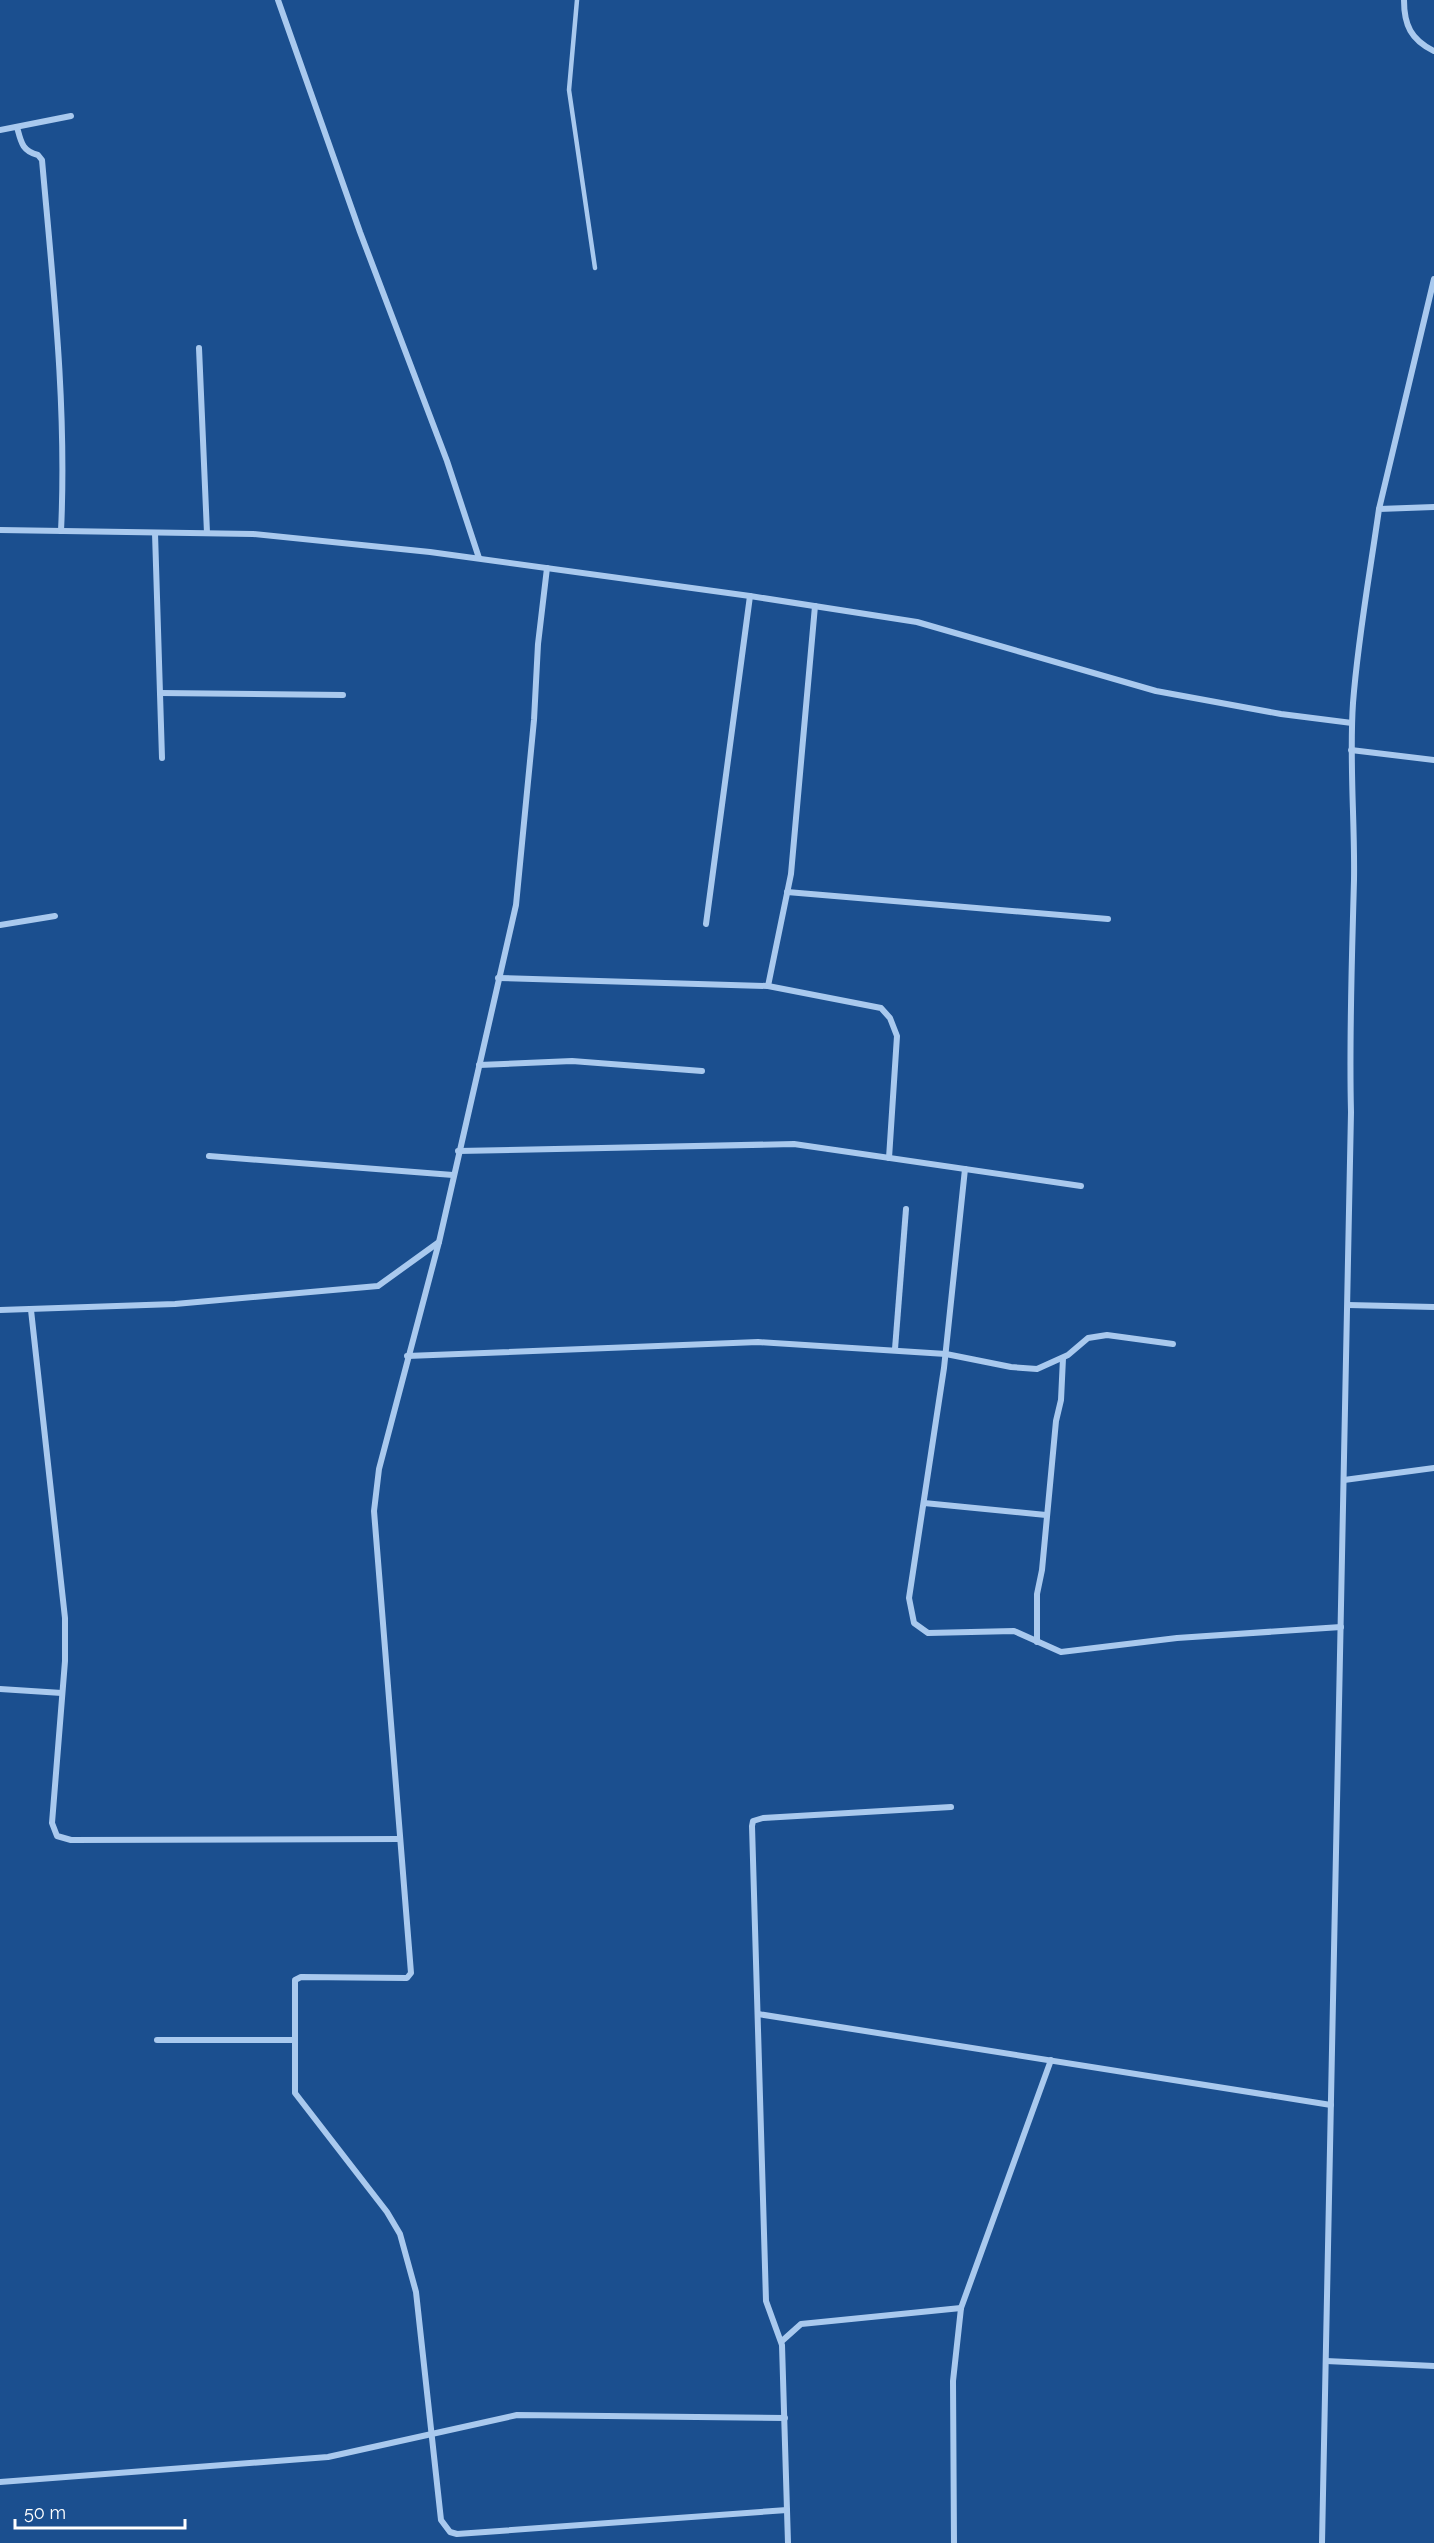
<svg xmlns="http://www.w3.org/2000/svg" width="1434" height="2543" viewBox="0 0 1434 2543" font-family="Raleway,sans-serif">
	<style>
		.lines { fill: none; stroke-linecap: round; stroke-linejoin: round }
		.service { stroke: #a9c9ee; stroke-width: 4.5 }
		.minor { stroke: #a9c9ee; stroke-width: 6 }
	</style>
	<rect width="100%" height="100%" fill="#1b4f8f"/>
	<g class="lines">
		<path class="service" d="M577,0l-8,90 26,178"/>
		<g class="minor">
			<path d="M278,0l82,232 87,229 32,97"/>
			<path d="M1404,0c0,25 7,40 30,51"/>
			<path d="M17,127c4,15 5,24 21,28l4,5c11,124 25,247 19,371"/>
			<path d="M0,130l71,-14"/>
			<path d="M199,348l8,185"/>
			<path d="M1379,509l55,-230"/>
			<path d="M0,530l253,4 177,18 320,44 167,26 239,69 125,23 71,9"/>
			<path d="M155,533l7,225"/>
			<path d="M160,693l183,2"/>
			<path d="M1351,750l83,10"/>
			<path d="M787,892l321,27"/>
			<path d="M706,924l44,-328"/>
			<path d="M0,925l55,-9"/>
			<path d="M498,978l270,8 113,22 9,10 7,18 -8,122"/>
			<path d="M768,986l23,-112 24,-268"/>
			<path d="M479,1065l93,-4 130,10"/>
			<path d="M458,1151l336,-7 287,42"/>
			<path d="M209,1156l244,19"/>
			<path d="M965,1169l-21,199 -35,230 5,25 14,10 86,-2 47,21 116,-14 164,-11"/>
			<path d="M439,1242l-60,227 -5,42 37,462 -4,5 -106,-1 -6,3v113l92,119 13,22 16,58 25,228 9,12 7,2 330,-24"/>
			<path d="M1348,1305l86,2"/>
			<path d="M0,1310l175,-6 203,-18 61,-44 77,-337 18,-185 4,-76 9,-76"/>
			<path d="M31,1310l34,308v43l-13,162 5,13 14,4 329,-1"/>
			<path d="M895,1349l11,-140"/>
			<path d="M407,1356l351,-14 188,12 65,13 26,2 31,-14 20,-17 19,-3 66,9"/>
			<path d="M1344,1480l90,-12"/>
			<path d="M924,1503l122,12"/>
			<path d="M1037,1642v-48l5,-24 14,-149 5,-21 2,-42"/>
			<path d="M0,1689l62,4"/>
			<path d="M758,2014l573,91"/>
			<path d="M157,2040h138"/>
			<path d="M782,2341l19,-17 160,-16"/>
			<path d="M1326,2361l108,5"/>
			<path d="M0,2482l328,-25 189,-42 268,3"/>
			<path d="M788,2543l-6,-198 -16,-44 -14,-475 1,-5 10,-3 188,-11"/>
			<path d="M954,2543l-1,-162 8,-73 90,-248"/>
			<path d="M1322,2543l29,-1431c-2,-77 1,-154 3,-232 1,-59 -5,-118 -1,-177 5,-66 17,-130 26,-194l55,-2"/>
		</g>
	</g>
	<path d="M15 2519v9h170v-9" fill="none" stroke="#ffffff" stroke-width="3"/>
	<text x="24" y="2519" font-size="18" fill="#ffffff" stroke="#1b4f8f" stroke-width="4.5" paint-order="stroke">50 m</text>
</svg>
